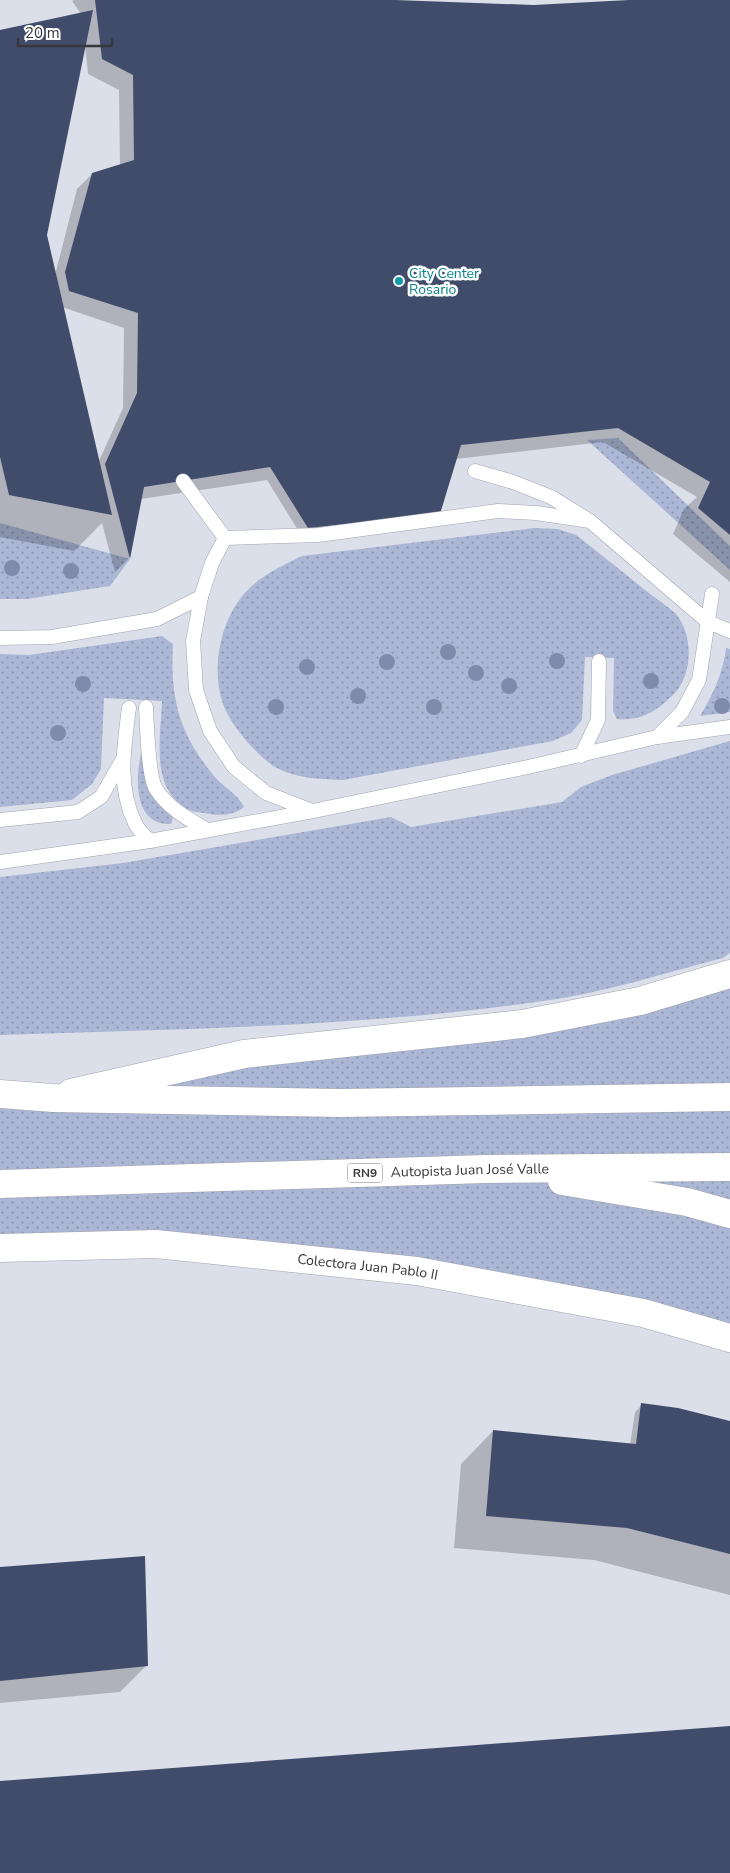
<svg xmlns="http://www.w3.org/2000/svg" width="730" height="1873" viewBox="0 0 730 1873" font-family="'Nunito Sans',sans-serif">
	<style>
		.grass { fill: url(#grass-dots) }
		.shadow { fill: #0003; fill-rule: evenodd }
		.building { fill: #404c6a }
		.lines { fill: none; stroke-linecap: round; stroke-linejoin: round }
		.service-casing { stroke: #9fa3ae; stroke-width: 15 }
		.secondary-casing { stroke: #9fa3ae; stroke-width: 29 }
		.motorway-casing { stroke: #9fa3ae; stroke-width: 29 }
		.service { stroke: #fff; stroke-width: 14 }
		.secondary { stroke: #fff; stroke-width: 28 }
		.motorway { stroke: #fff; stroke-width: 28 }
		.tree { fill: #808bab }
		.culture-dot { fill: #0f9aa8; stroke: #fff; stroke-width: 2 }
		.labels { text-anchor: middle; stroke-width: 5; stroke-linejoin: round; paint-order: stroke }
		.shield { fill: #fff; stroke: #737477; stroke-width: 1 }
		.shield-label { font-size: 12px; font-weight: bold; fill: #37383d }
		.culture-label { font-size: 14px; fill: #0d838f; stroke: #fff; text-anchor: start }
		.street-label { font-size: 14px; fill: #37383d; stroke: #fff }
	</style>
	<defs>
		<pattern id="grass-dots" width="8" height="8" patternUnits="userSpaceOnUse" patternTransform="scale(1.25)"><rect width="8" height="8" fill="#abb7d5"/><path d="M2 2h.1M6 6h.1" fill="none" stroke="#8c96ae" stroke-width="1.8" stroke-linecap="round"/></pattern>
	</defs>
	<rect width="100%" height="100%" fill="#dbdfea"/>
	<g class="grass">
		<path d="M618,438l112,108v24l-143,-130z"/>
		<path d="M0,523l130,36 -20,27 -83,13h-27z"/>
		<path d="M534,528l24,1 18,6c23,18 46,36 69,55 9,7 21,15 30,23 19,21 18,61 -1,81 -17,17 -32,27 -57,25l-4,-8 1,-53 -29,-1 -3,63 -11,13 -18,8 -210,39c-21,-1 -45,-1 -64,-11 -11,-5 -20,-15 -29,-24 -9,-10 -18,-22 -24,-34 -16,-34 -8,-83 14,-112 15,-21 40,-32 62,-43z"/>
		<path d="M162,636l11,8c-3,55 6,89 41,132 9,11 24,18 30,31 -10,9 -27,9 -40,6 -5,-1 -11,-1 -15,-3 -40,-21 -28,-73 -27,-109l-58,-3 -3,71 -9,15 -20,16 -72,7v-153l29,1z"/>
		<path d="M726,648l4,1v63l-30,4c13,-21 23,-43 26,-68z"/>
		<path d="M730,741v212l-7,5c-59,15 -119,35 -180,43 -179,26 -362,28 -543,34v-158l123,-14 268,-46 20,10 151,-25 19,-15 31,-12z"/>
		<path d="M142,748c2,33 7,48 31,70l-2,6c-40,1 -35,-50 -29,-76z"/>
		<path d="M730,974v364l-313,-67 -417,-23v-154l522,-70z"/>
	</g>
	<g class="shadow">
		<path d="M74,0h288l172,6 118,-6h78v582l-57,-48 11,-25 13,-12 -94,-55 -147,17 -17,54 -138,22 -34,-55 -126,19 -12,59 -14,14 -13,-49 -28,28 -74,-14v-505l81,-18 -9,-13zM85,45l3,29 31,16 1,76 -28,8 -15,15 -22,86 -9,-40zM62,307l62,21 -1,80 -25,55z"/>
		<path d="M642,1405l88,17v173l-136,-35 -140,-12 7,-84 32,-33 137,14 5,-33z"/>
		<path d="M0,1568l146,98 -26,26 -120,11z"/>
	</g>
	<g class="building">
		<path d="M95,0h300l139,5 95,-5h101v535l-32,-27 12,-26 -92,-54 -157,17 -21,69 -132,14 -38,-61 -126,20 -14,72 -25,-95 32,-71 1,-80 -69,-22 -4,-19 27,-99 42,-13 -1,-85 -31,-16z"/>
		<path d="M93,10l-46,225 65,280 -103,-20 -9,-38v-427z"/>
		<path d="M641,1403l37,5 52,13v133l-103,-26 -141,-12 7,-86 143,14z"/>
		<path d="M145,1556l3,110 -148,15v-114z"/>
		<path d="M730,1726v147h-730v-92z"/>
	</g>
	<g class="lines">
		<g class="service-casing">
			<g id="service">
				<path d="M475,471l38,11 38,15 34,21"/>
				<path d="M183,481l42,57"/>
				<path d="M225,538l93,-3 180,-24 38,2 54,8 118,101 22,9"/>
				<path d="M225,538l-13,25 -11,34 -8,44 3,49 14,41 24,36 32,26 46,18"/>
				<path d="M0,638l52,-1 105,-18 44,-22"/>
				<path d="M146,707c1,17 2,70 10,82 12,19 32,30 51,41"/>
				<path d="M129,708c-5,39 -12,78 6,115 3,7 10,13 15,18"/>
				<path d="M657,737l25,-25 17,-32 13,-86"/>
				<path d="M581,756l17,-36 1,-59"/>
				<path d="M0,820l78,-8 23,-15 22,-38"/>
				<path d="M0,862l150,-21 163,-30 215,-44 129,-30 73,-10"/>
			</g>
		</g>
		<g class="secondary-casing">
			<g id="secondary">
				<path d="M71,1093l173,-39 278,-30 118,-23 90,-27"/>
				<path id="s1" d="M0,1248l156,-4 261,27 226,42 87,25"/>
			</g>
		</g>
		<g class="motorway-casing">
			<g id="motorway">
				<path d="M0,1094l53,4 287,5 390,-6"/>
				<path d="M562,1181l125,21 43,12"/>
				<path id="s2" d="M0,1184l486,-15 244,-2"/>
			</g>
		</g>
		<use href="#service" class="service"/>
		<use href="#secondary" class="secondary"/>
		<use href="#motorway" class="motorway"/>
	</g>
	<g class="tree">
		<circle cx="12" cy="568" r="8"/>
		<circle cx="71" cy="571" r="8"/>
		<circle cx="448" cy="652" r="8"/>
		<circle cx="557" cy="661" r="8"/>
		<circle cx="387" cy="662" r="8"/>
		<circle cx="307" cy="667" r="8"/>
		<circle cx="476" cy="673" r="8"/>
		<circle cx="651" cy="681" r="8"/>
		<circle cx="83" cy="684" r="8"/>
		<circle cx="509" cy="686" r="8"/>
		<circle cx="358" cy="696" r="8"/>
		<circle cx="722" cy="706" r="8"/>
		<circle cx="276" cy="707" r="8"/>
		<circle cx="434" cy="707" r="8"/>
		<circle cx="58" cy="733" r="8"/>
	</g>
	<circle class="culture-dot" cx="399" cy="281" r="5"/>
	<g class="labels">
		<rect class="shield" x="347.5" y="1163.5" width="35" height="19" rx="4"/>
		<g class="shield-label">
			<text x="365" y="1177">RN9</text>
		</g>
		<g class="culture-label">
			<text x="409" y="278">City Center<tspan x="409" dy="16">Rosario</tspan></text>
		</g>
		<g class="street-label">
			<text dy="5" stroke="none"><textPath href="#s2" startOffset="470">Autopista Juan José Valle</textPath></text>
			<text dy="5" stroke="none"><textPath href="#s1" startOffset="369">Colectora Juan Pablo II</textPath></text>
		</g>
	</g>
	<path d="M18 38v8h94v-8" fill="none" stroke="#37383d" stroke-width="2.5"/>
	<text x="25" y="38" font-size="15" fill="#37383d" stroke="#ffffff" stroke-width="4" paint-order="stroke">20 m</text>
</svg>
